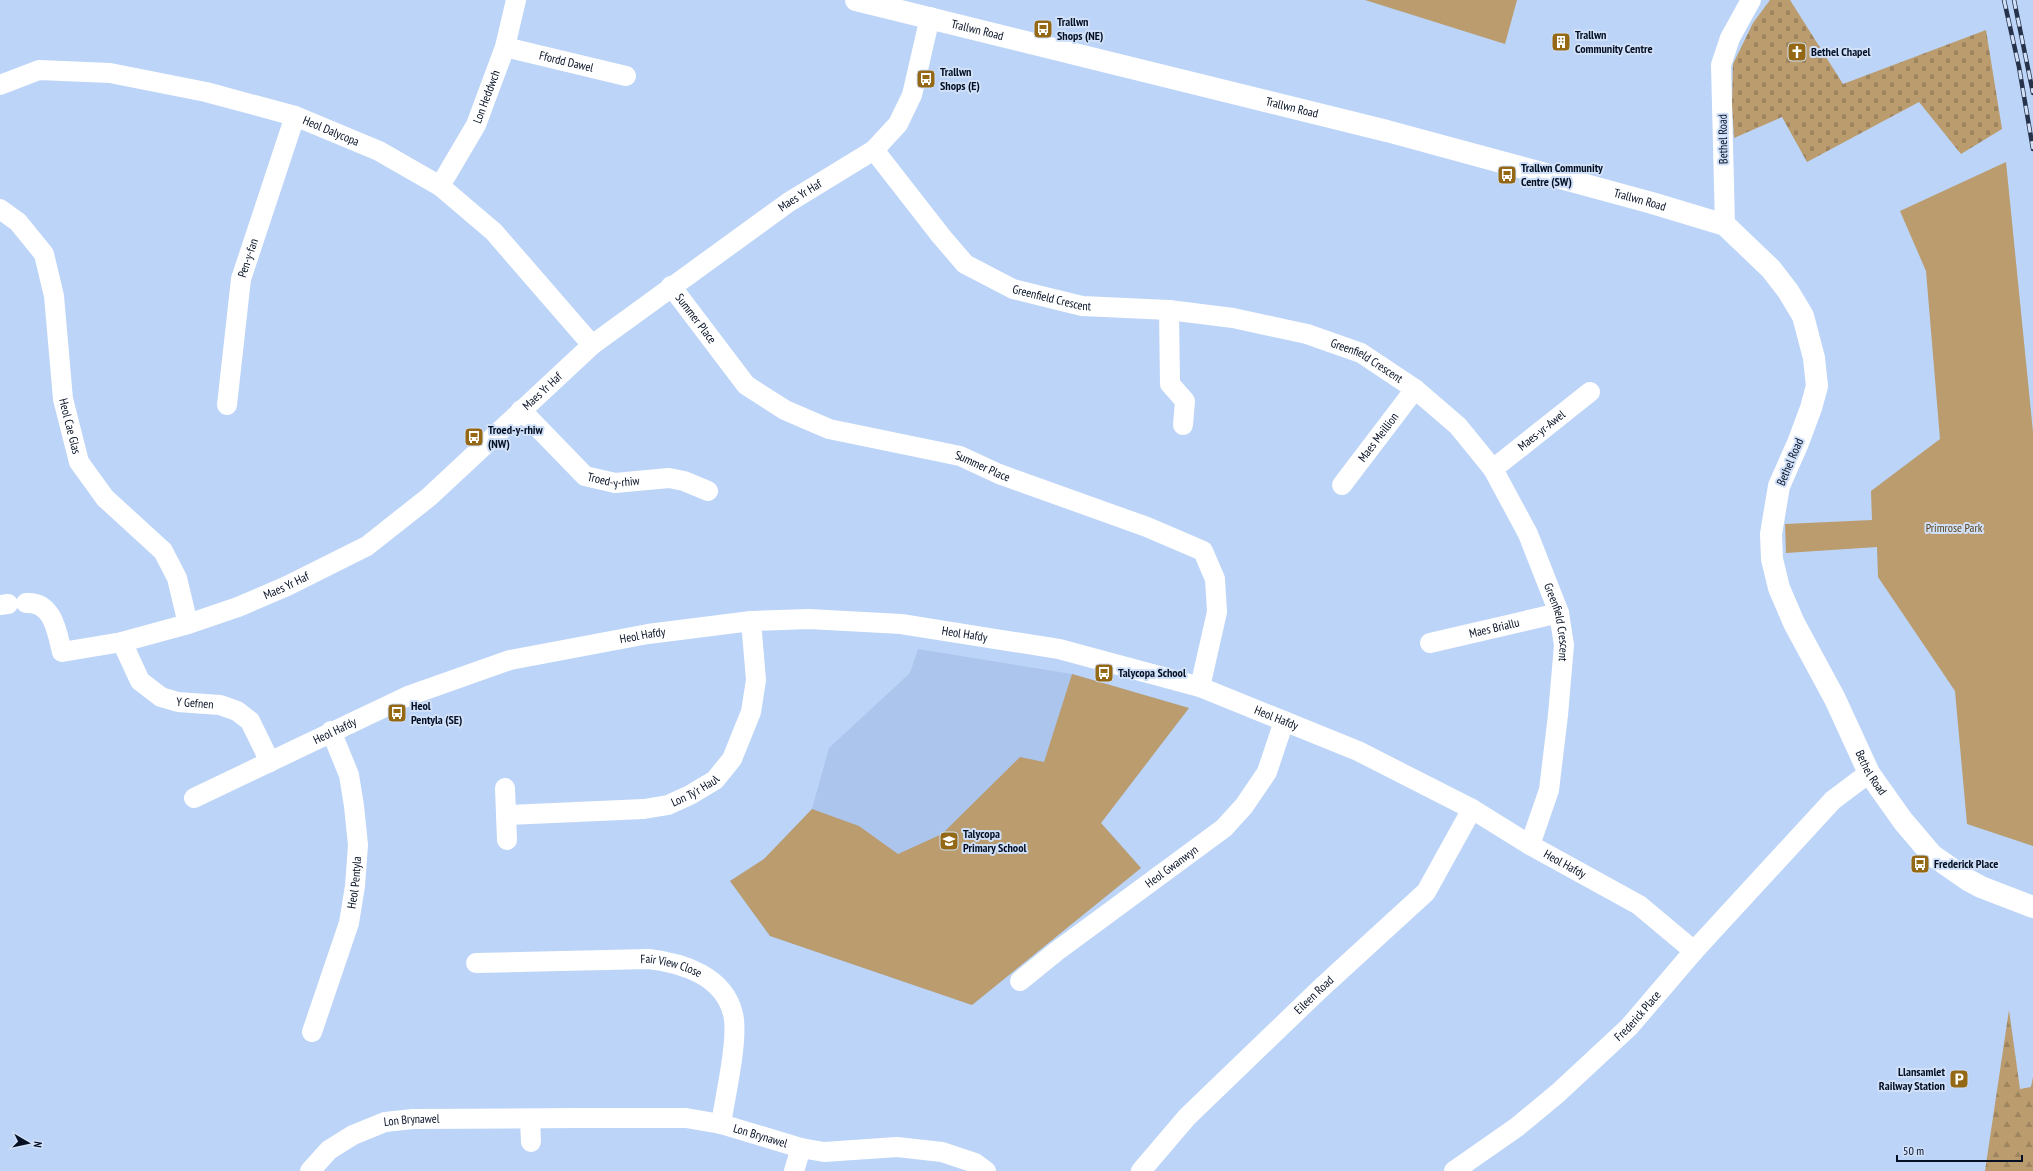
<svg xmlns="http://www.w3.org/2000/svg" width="2033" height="1171" viewBox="0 0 2033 1171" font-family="'PT Sans Narrow',sans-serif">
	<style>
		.built { fill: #acc5ec }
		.green { fill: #ba9c6e }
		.forest { fill: url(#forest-firs) }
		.cemetery { fill: url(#cemetery-stones) }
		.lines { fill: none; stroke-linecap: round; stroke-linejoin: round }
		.street { stroke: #fff; stroke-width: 20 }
		.secondary { stroke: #fff; stroke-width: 22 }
		.rail-casing { stroke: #253249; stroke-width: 4.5 }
		.rail { stroke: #d0e0f8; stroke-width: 3; stroke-dasharray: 9; stroke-linecap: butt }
		.labels { text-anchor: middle; stroke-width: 4; stroke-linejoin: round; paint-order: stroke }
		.poi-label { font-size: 12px; font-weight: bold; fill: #040f23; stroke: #d0e0f8; text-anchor: start }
		.street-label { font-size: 12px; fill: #040f23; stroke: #d0e0f8 }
		.park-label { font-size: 12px; fill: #5a4217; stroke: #d0e0f8 }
	</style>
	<defs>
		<pattern id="forest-firs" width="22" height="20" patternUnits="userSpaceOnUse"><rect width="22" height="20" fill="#ba9c6e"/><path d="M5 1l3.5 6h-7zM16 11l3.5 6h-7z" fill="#9e855f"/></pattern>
		<pattern id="cemetery-stones" width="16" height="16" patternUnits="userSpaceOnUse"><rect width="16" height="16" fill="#ba9c6e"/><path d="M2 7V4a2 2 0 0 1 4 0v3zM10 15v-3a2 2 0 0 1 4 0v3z" fill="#9e855f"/></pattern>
	</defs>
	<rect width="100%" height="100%" fill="#bcd4f7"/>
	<path class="built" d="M918,649l154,25 117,34 -88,115 40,45 -169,137 -202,-69 -40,-55 34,-22 48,-50 17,-61 81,-75z"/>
	<g class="green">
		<path d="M1365,0h152l-12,44z"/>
		<path d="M2006,162l27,270v414l-66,-22 -12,-133 -77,-114 -1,-30 -91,6 -1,-29 87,-4 -1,-29 69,-52 -14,-168 -26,-60z"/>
		<path d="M1072,674l117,34 -88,115 40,45 -169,137 -202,-69 -40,-55 34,-22 48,-50 47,17 39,28 44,-20 78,-77 24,5z"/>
	</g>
	<path class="forest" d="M2009,1010l11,79 11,-2 2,-10v94h-48z"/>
	<path class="cemetery" d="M1770,0h20l53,84 143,-54 16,99 -41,25 -42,-52 -112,60 -25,-45 -48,21 -2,-33 1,-41 20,-41z"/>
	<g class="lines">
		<g class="street">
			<path id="s1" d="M505,47l121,29"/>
			<path id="s2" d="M0,85l39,-15 71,3 96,19 89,24 84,35 61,35 54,46 98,113"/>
			<path id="s3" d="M874,150l67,86 24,28 48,25 69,17 87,4 64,8 74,16 54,19 54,36 43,37 35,43 35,65 31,79 5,32 -6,70 -9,75 -19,55"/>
			<path id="s4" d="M440,186l36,-61 29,-78 11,-47"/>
			<path id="s5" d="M0,209l18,13 26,32 10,42 9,103 16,63 26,36 58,53 14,27 11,46"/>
			<path d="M1725,225l-4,-160 9,-27 21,-38"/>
			<path id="s6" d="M671,286l75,99 39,25 44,19 131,27 39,18 148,53 56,24 12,28 2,33 -17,75"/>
			<path d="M1169,310l1,74 15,17 -2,24"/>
			<path id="s7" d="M227,405l14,-126 54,-163"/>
			<path id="s8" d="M521,410l64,66 30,7 54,-5 15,3 24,10"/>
			<path id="s9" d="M1493,469l97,-77"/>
			<path id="s10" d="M1342,485l73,-96"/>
			<path id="s11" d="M26,603c27,-2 31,29 36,49l60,-10 66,-18 50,-17 49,-21 80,-40 62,-49 163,-152 197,-143 85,-52 24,-26 14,-29 18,-78"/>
			<path d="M0,605l8,-1"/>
			<path id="s12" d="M122,642l18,39 21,16 17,5 42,3 17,6 13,10 20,41"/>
			<path id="s13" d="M1430,643l129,-30"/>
			<path d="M505,788l2,52"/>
			<path id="s14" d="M194,798l214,-102 102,-36 138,-26 103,-13 58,-2 92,5 158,25 141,38 158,64 114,58 58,36 109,60 55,46"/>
			<path id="s15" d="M506,815l138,-6 24,-4 22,-10 25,-15 17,-21 19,-47 5,-32 -5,-59"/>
			<path id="s16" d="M476,963l173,-4c34,4 75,17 84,55 6,24 -8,83 -12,110"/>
			<path id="s17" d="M1020,981l37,-30 167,-123 20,-22 23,-34 17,-51"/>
			<path id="s18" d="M312,1032l37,-109 6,-37 3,-41 -4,-39 -5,-31 -18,-44"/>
			<path d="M530,1119l1,23"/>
			<path id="s19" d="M310,1171l19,-21 24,-15 32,-13 28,-3 165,-1h108l35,6 80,24 23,4 73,-5 45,5 33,11 11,8"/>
			<path d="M794,1171l7,-23"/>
			<path id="s20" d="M1141,1171l46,-54 133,-128 106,-97 46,-83"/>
			<path id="s21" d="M1454,1171l63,-44 41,-34 71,-66 65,-76 139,-151 36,-27"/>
		</g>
		<path class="secondary" id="s22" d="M856,0l531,131 265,72 73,22 46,44 17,22 15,25 11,42 3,28 -6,22 -13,35 -19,43 -8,48 1,25 7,29 15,35 41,76 34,74 34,48 29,34 36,25 13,7 52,20"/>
		<g class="rail-casing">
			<g id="rail">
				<path d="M2004,0l15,67 14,82"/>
				<path d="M2014,0l19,93"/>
			</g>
		</g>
		<use href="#rail" class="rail"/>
	</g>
	<defs>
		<g id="bus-square" transform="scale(1)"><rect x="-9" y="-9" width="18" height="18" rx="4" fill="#946814" stroke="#d0e0f8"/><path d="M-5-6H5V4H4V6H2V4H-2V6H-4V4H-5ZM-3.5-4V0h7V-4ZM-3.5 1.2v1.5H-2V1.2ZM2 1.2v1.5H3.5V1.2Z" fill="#fff"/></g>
		<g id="building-square" transform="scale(1)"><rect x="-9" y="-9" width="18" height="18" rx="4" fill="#946814" stroke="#d0e0f8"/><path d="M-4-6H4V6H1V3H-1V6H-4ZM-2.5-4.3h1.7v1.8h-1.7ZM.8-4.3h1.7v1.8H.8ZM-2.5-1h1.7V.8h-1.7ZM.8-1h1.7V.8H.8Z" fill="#fff"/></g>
		<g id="church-square" transform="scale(1)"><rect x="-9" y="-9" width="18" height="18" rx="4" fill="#946814" stroke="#d0e0f8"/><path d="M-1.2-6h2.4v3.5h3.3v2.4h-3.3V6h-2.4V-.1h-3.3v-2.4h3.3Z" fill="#fff"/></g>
		<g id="school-square" transform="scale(1)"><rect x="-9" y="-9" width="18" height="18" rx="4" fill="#946814" stroke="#d0e0f8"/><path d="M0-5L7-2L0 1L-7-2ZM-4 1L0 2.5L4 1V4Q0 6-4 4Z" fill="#fff"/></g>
		<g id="parking-square" transform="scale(1)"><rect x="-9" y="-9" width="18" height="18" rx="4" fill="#946814" stroke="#d0e0f8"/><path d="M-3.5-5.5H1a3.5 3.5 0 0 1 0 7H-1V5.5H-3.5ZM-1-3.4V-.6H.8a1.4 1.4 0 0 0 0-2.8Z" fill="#fff"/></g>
	</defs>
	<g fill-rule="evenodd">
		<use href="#bus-square" x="1043" y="29"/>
		<use href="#building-square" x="1561" y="42"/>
		<use href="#church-square" x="1797" y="52"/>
		<use href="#bus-square" x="926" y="79"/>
		<use href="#bus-square" x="1507" y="175"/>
		<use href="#bus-square" x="474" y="437"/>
		<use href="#bus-square" x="1104" y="673"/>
		<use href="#bus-square" x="397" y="713"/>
		<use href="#school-square" x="949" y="841"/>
		<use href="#bus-square" x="1920" y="864"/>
		<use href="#parking-square" x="1959" y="1079"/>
	</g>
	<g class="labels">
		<g class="poi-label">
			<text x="1057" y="26">Trallwn<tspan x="1057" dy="14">Shops (NE)</tspan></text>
			<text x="1575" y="39">Trallwn<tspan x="1575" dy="14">Community Centre</tspan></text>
			<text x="1811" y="56">Bethel Chapel</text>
			<text x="940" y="76">Trallwn<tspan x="940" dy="14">Shops (E)</tspan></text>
			<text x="1521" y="172">Trallwn Community<tspan x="1521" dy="14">Centre (SW)</tspan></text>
			<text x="488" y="434">Troed-y-rhiw<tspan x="488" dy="14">(NW)</tspan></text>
			<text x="1118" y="677">Talycopa School</text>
			<text x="411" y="710">Heol<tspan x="411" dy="14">Pentyla (SE)</tspan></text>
			<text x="963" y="838">Talycopa<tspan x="963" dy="14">Primary School</tspan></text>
			<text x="1934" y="868">Frederick Place</text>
			<text x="1945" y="1076" text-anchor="end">Llansamlet<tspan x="1945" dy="14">Railway Station</tspan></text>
		</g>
		<g class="street-label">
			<text dy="4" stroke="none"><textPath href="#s22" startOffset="125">Trallwn Road</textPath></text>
			<text dy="4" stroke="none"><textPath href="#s1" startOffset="63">Ffordd Dawel</textPath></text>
			<text dy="4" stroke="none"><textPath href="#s4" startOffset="101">Lon Heddwch</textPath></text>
			<text dy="4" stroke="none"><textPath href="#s22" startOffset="449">Trallwn Road</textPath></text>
			<text dy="4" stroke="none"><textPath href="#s2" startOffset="342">Heol Dalycopa</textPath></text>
			<text transform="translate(1723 139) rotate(-91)" y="4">Bethel Road</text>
			<text dy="4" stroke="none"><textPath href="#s11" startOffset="950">Maes Yr Haf</textPath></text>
			<text dy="4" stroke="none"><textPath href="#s22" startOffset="809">Trallwn Road</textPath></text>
			<text dy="4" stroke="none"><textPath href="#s7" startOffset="149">Pen-y-fan</textPath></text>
			<text dy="4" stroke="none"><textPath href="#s3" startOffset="240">Greenfield Crescent</textPath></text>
			<text dy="4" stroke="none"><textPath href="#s6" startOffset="41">Summer Place</textPath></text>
			<text dy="4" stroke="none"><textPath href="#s3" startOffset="564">Greenfield Crescent</textPath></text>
			<text dy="4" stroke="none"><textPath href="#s11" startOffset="626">Maes Yr Haf</textPath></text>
			<text dy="4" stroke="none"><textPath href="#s5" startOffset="238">Heol Cae Glas</textPath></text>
			<text dy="4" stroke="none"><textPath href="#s9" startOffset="62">Maes-yr-Awel</textPath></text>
			<text dy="4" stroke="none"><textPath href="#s10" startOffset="60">Maes Meillion</textPath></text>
			<text transform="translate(1790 462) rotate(-67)" y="4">Bethel Road</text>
			<text dy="4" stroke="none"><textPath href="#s6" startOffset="377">Summer Place</textPath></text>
			<text dy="4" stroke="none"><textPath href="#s8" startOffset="121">Troed-y-rhiw</textPath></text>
			<text dy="4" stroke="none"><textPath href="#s11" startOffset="302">Maes Yr Haf</textPath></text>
			<text dy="4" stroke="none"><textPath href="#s3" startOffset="900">Greenfield Crescent</textPath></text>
			<text dy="4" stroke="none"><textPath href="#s13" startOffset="66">Maes Briallu</textPath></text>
			<text dy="4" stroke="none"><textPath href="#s14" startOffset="804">Heol Hafdy</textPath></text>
			<text dy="4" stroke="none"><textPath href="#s14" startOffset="480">Heol Hafdy</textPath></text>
			<text dy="4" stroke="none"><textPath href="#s12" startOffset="104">Y Gefnen</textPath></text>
			<text dy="4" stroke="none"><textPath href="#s14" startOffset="1128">Heol Hafdy</textPath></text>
			<text dy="4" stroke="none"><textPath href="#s14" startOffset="156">Heol Hafdy</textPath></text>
			<text dy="4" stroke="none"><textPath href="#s22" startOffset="1507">Bethel Road</textPath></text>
			<text dy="4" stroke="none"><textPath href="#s15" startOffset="193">Lon Ty'r Haul</textPath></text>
			<text dy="4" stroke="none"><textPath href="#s14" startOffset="1452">Heol Hafdy</textPath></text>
			<text dy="4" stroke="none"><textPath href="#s17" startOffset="190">Heol Gwanwyn</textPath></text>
			<text dy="4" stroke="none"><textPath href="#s18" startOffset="156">Heol Pentyla</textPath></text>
			<text dy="4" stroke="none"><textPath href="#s16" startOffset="196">Fair View Close</textPath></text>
			<text dy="4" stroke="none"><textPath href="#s20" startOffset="247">Eileen Road</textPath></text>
			<text dy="4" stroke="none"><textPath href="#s21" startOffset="241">Frederick Place</textPath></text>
			<text dy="4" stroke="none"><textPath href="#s19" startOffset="118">Lon Brynawel</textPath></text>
			<text dy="4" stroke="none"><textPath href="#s19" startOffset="469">Lon Brynawel</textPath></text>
		</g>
		<g class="park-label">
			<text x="1954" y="532">Primrose Park</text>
		</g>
	</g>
	<g transform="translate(28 1143) rotate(99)" stroke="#d0e0f8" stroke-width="3" paint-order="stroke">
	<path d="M0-3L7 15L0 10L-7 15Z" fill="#040f23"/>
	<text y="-6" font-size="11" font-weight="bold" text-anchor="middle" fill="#040f23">N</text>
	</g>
	<path d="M1897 1155v6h125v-6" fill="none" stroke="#040f23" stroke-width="2"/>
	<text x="1903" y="1155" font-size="12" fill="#040f23" stroke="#d0e0f8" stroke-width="3" paint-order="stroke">50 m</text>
</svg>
